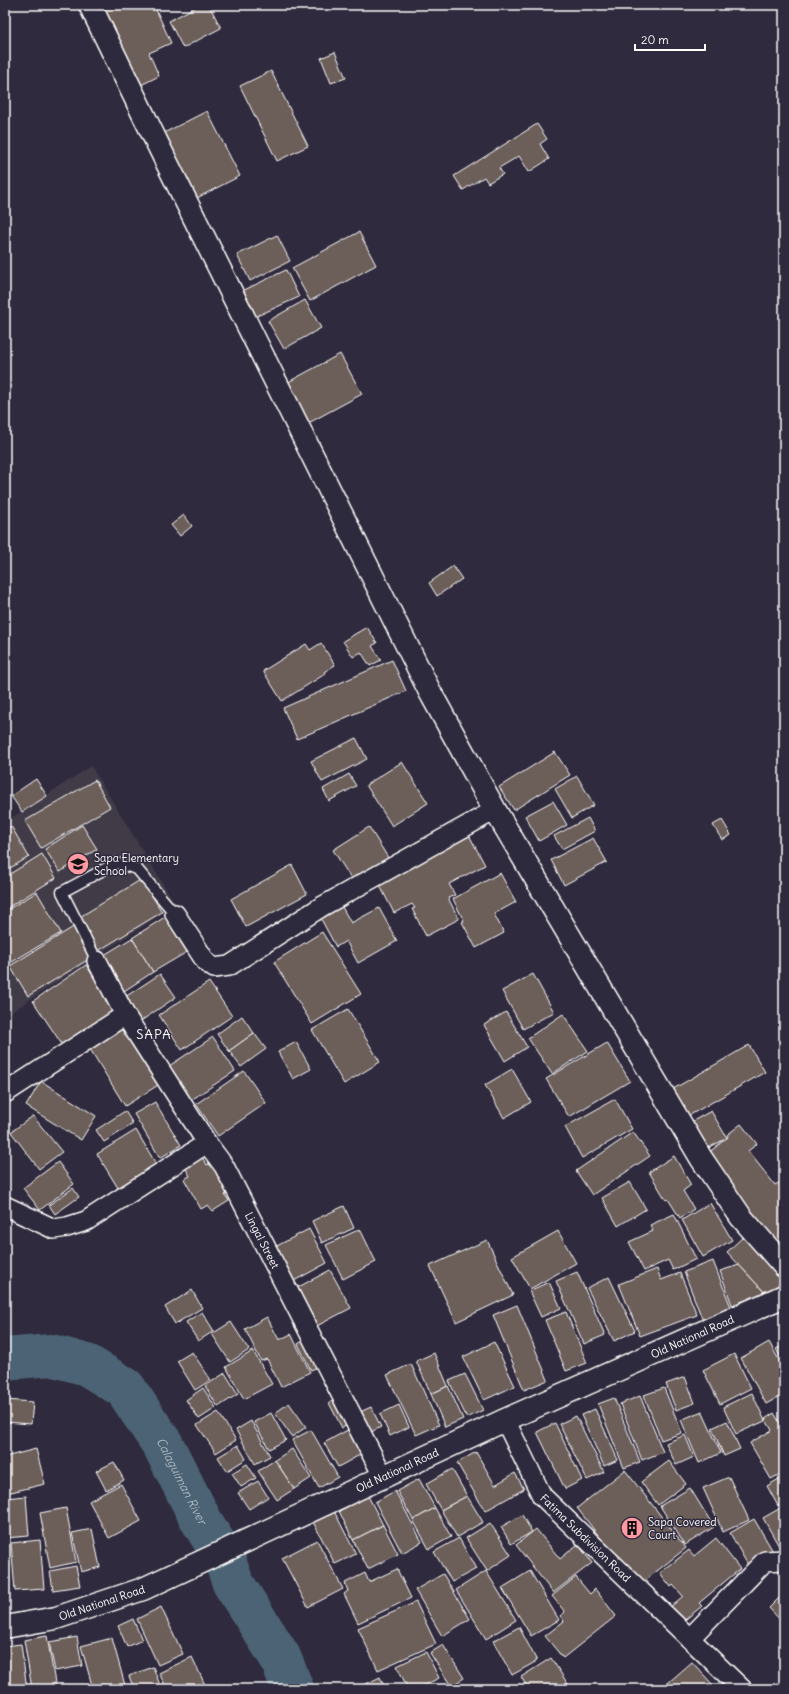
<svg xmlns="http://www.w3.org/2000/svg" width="789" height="1694" viewBox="0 0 789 1694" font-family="Delius,sans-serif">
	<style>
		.built { fill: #413a46 }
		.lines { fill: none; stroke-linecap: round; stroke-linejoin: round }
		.river { stroke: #4b6474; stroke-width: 42 }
		.building { fill: #6c5e5a; stroke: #fff }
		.service-casing { stroke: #fff; stroke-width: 13 }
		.minor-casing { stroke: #fff; stroke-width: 22 }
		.secondary-casing { stroke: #fff; stroke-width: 25 }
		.service { stroke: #2f2a3d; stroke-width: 10 }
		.minor { stroke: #2f2a3d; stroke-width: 19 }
		.secondary { stroke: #2f2a3d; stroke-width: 22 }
		.labels { text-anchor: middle; stroke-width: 3; stroke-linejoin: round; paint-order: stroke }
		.poi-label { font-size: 11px; fill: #fff; stroke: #2f2a3d; text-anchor: start }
		.street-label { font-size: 11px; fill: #fff; stroke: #2f2a3d }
		.water-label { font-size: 12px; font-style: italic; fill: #aeb9c0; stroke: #2f2a3d }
		.quarter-label { font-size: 13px; letter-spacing: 1px; fill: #fff; stroke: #2f2a3d }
	</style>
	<rect width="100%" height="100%" fill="#2f2a3d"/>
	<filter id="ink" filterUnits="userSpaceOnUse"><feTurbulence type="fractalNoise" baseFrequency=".025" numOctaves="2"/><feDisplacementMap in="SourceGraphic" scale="8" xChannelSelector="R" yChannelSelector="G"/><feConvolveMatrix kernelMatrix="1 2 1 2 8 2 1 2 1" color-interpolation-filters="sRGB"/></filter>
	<g filter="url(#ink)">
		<path class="built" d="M91,766l85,139 -171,111v-194z"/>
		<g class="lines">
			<path class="river" id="s1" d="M5,1359l46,-4 36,10 38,23 38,57 38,75 23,38 9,25 47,74 13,32"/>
		</g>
		<g class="building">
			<path d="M93,5h61l17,38 -22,10 10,23 -22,11z"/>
			<path d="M199,5h10l12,23 -38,20 -14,-27z"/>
			<path d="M335,52l11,26 -15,5 -10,-25z"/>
			<path d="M271,71l37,75 -31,15 -37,-75z"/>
			<path d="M207,111l33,65 -47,24 -33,-65z"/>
			<path d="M537,124l10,15 -7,5 9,15 -20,13 -10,-16 -20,12 4,6 -15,9 -4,-6 -21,13 -9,-14z"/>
			<path d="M359,232l17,33 -66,36 -18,-33z"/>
			<path d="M277,235l13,26 -40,20 -13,-26z"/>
			<path d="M286,270l13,27 -51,23 -12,-26z"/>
			<path d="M305,300l16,28 -37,21 -16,-28z"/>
			<path d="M340,354l22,40 -59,32 -22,-40z"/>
			<path d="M184,515l8,11 -12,10 -9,-11z"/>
			<path d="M453,566l9,13 -25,17 -8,-13z"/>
			<path d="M367,627l10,16 -5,3 9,14 -11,6 -9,-14 -8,5 -10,-16z"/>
			<path d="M321,643l14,22 -11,7 1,2 -43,27 -19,-30 43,-27 4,6z"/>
			<path d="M392,660l14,31 -109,48 -14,-31z"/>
			<path d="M356,738l11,21 -45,23 -11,-21z"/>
			<path d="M555,752l15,23 -56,35 -15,-23z"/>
			<path d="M402,762l26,41 -36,23 -26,-41z"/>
			<path d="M349,774l7,12 -27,15 -6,-12z"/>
			<path d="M577,776l17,29 -22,13 -17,-29z"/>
			<path d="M36,779l11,17 -25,16 -11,-16z"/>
			<path d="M95,780l15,27 -69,41 -16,-27z"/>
			<path d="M553,801l14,24 -28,16 -14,-25z"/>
			<path d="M588,818l7,13 -33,18 -8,-13z"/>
			<path d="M722,820l9,15 -9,5 -9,-15z"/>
			<path d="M82,825l15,24 -37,23 -15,-23z"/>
			<path d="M11,826l18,31 -24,14v-41z"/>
			<path d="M369,827l21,34 -36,22 -21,-33z"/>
			<path d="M469,835l16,30 -36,19 6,11 -7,3 11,21 -33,17 -14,-27 3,-1 -3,-4 -18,9 -16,-31z"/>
			<path d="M593,838l14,24 -43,23 -13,-25z"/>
			<path d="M42,854l14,24 -51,31v-32z"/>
			<path d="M292,865l15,29 -61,33 -15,-28z"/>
			<path d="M500,873l16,29 -22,12 10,19 -28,15 -14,-26 2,-1 -11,-22z"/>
			<path d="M142,879l20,33 -64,39 -20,-33z"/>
			<path d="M37,892l24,41 -56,33v-55z"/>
			<path d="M342,907l9,16 28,-15 18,33 -39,22 -12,-22 -10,6 -15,-28z"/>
			<path d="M165,917l22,35 -34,20 -21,-34z"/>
			<path d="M75,926l19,30 -66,40 -18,-30z"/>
			<path d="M322,932l39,62 -49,30 -38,-62z"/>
			<path d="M132,938l21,34 -32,21 -22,-35z"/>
			<path d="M86,965l30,45 -53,36 -30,-45z"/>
			<path d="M160,974l16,23 -38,26 -16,-24z"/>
			<path d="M533,974l21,38 -31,17 -21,-38z"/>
			<path d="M209,982l23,34 -50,34 -23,-35z"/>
			<path d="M348,1009l32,53 -36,22 -32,-54z"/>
			<path d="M506,1012l21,35 -22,14 -21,-36z"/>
			<path d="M563,1014l25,37 -36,23 -24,-36z"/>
			<path d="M242,1016l12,17 -25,18 -12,-17z"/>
			<path d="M129,1025l34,57 -38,24 -35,-57z"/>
			<path d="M254,1033l12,16 -25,18 -12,-16z"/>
			<path d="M213,1037l22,34 -47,31 -22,-34z"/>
			<path d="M296,1042l15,27 -18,10 -15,-27z"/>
			<path d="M607,1043l23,38 -61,36 -23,-38z"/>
			<path d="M749,1045l16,27 -82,47 -15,-27z"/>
			<path d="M512,1069l19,33 -27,16 -19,-33z"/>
			<path d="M244,1071l22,32 -48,33 -22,-32z"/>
			<path d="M41,1081l55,35 -15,24 -55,-34z"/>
			<path d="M615,1099l17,30 -50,29 -17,-31z"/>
			<path d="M155,1102l26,43 -21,13 -26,-44z"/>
			<path d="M125,1111l8,13 -29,18 -8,-12z"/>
			<path d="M711,1111l16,27 -28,15 -15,-27z"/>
			<path d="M33,1116l29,36 -23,17 -28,-37z"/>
			<path d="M741,1124l16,20 -9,7 27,34 7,-4 2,2v70l-82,-95 26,-21 -1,-2z"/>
			<path d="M136,1130l20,34 -38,24 -21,-34z"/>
			<path d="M633,1132l17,24 -58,39 -16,-24z"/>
			<path d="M200,1154l7,11 8,-4 18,29 -8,5 4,6 -16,10 -5,-6 -7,4 -17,-30 6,-3 -7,-12z"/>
			<path d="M674,1156l17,29 -8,6 11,18 -14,9 -12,-19 -2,1 -17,-28z"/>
			<path d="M58,1162l16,22 -34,26 -17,-22z"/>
			<path d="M630,1182l16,27 -28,17 -16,-28z"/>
			<path d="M73,1188l6,9 -24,17 -6,-9z"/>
			<path d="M710,1203l22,37 -29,17 -21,-37z"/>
			<path d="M344,1206l10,22 -32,15 -10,-22z"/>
			<path d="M674,1214l22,45 -23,11 -5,-10 -24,11 -15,-29 24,-11 -3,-6z"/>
			<path d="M309,1229l18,34 -35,19 -19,-34z"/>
			<path d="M360,1229l16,33 -33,17 -17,-34z"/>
			<path d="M558,1231l18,32 -46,26 -18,-32z"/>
			<path d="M744,1236l40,43 -17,16 -40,-43z"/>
			<path d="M487,1240l26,55 -57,27 -26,-56z"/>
			<path d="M713,1261l19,49 -29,11 -19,-49z"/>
			<path d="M739,1265l26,28 -33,12 -12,-34z"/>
			<path d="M657,1269l4,11 19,-7 17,42 -57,21 -21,-52z"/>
			<path d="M330,1270l21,38 -38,20 -20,-38z"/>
			<path d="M577,1272l28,63 -21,9 -28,-63z"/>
			<path d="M609,1277l26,54 -21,10 -27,-53z"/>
			<path d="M549,1282l12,26 -20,9 -12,-26z"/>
			<path d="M192,1290l10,18 -27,16 -10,-17z"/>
			<path d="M517,1305l31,75 -24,10 -31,-75z"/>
			<path d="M202,1312l12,19 -16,10 -12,-19z"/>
			<path d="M566,1312l21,51 -21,8 -21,-51z"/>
			<path d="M267,1317l12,23 12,-6 19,38 -29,15 -14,-28 -6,2 -16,-32z"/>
			<path d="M231,1322l18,28 -19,12 -18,-28z"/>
			<path d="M306,1339l14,27 -9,4 -13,-26z"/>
			<path d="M494,1342l21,44 -31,14 -21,-43z"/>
			<path d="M769,1342l15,27v25l-18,10 -25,-46z"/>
			<path d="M784,1345v19l-8,-15z"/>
			<path d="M253,1351l19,33 -28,15 -18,-32z"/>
			<path d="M192,1352l19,28 -16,10 -18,-29z"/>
			<path d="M434,1353l14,33 -17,8 -15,-33z"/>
			<path d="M734,1354l17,34 -31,16 -17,-34z"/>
			<path d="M411,1364l28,61 -23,10 -29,-60z"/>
			<path d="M225,1373l13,21 -20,13 -13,-21z"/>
			<path d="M465,1374l18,36 -16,8 -18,-37z"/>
			<path d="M685,1377l10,26 -19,7 -10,-26z"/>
			<path d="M448,1386l15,33 -18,8 -14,-33z"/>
			<path d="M203,1388l13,20 -17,11 -13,-19z"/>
			<path d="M664,1388l18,45 -21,7 -17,-45z"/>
			<path d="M752,1393l13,28 -29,13 -13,-27z"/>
			<path d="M341,1396l14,25 -13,7 -13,-25z"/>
			<path d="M640,1396l23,56 -21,8 -22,-56z"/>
			<path d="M614,1398l26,64 -16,6 -26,-64z"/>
			<path d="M5,1400l28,2 -2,22 -26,-2z"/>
			<path d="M289,1403l17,24 -14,10 -17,-24z"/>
			<path d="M399,1405l10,22 -19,9 -10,-22z"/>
			<path d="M371,1407l10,20 -16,8 -9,-21z"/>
			<path d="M595,1409l23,51 -14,6 -23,-51z"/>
			<path d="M702,1411l19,42 -22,10 -18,-43z"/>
			<path d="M218,1412l18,28 -20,13 -19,-28z"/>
			<path d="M271,1413l15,27 -17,9 -15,-27z"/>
			<path d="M774,1413l10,17v42l-13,7 -21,-36 22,-13 -7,-11z"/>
			<path d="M576,1416l28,56 -17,8 -28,-56z"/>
			<path d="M251,1421l19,35 -15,8 -19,-34z"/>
			<path d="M727,1421l13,28 -16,7 -12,-28z"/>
			<path d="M555,1423l27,57 -17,9 -28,-57z"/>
			<path d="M353,1427l14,24 -29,16 -14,-24z"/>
			<path d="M311,1430l27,47 -19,11 -27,-48z"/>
			<path d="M685,1435l9,22 -18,8 -10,-22z"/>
			<path d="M238,1445l8,14 -19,12 -9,-14z"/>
			<path d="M36,1449l9,35 -38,9 -2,-36z"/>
			<path d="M292,1449l19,29 -17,11 -19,-29z"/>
			<path d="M476,1452l19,33 20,-12 9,16 -39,22 -28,-48z"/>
			<path d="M275,1460l19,29 -17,11 -19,-29z"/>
			<path d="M669,1461l17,23 -28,21 -17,-23z"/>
			<path d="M114,1462l10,18 -18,10 -10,-19z"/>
			<path d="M247,1464l9,14 -15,9 -9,-14z"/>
			<path d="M452,1469l15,27 -26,14 -15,-26z"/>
			<path d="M625,1470l61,78 -48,38 -61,-78z"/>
			<path d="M784,1476v27l-6,3 -11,-20z"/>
			<path d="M729,1477l20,43 -26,12 -20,-44z"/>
			<path d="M419,1479l16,29 -22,12 -16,-29z"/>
			<path d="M258,1481l10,16 -19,12 -11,-16z"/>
			<path d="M121,1484l20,37 -32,17 -20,-37z"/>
			<path d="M690,1488l24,39 -29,18 -25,-39z"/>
			<path d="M395,1491l27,51 -20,11 -27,-51z"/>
			<path d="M26,1496l3,40 -24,2v-40z"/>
			<path d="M368,1496l15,29 -30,15 -14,-29z"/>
			<path d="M467,1496l16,26 -26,15 -16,-27z"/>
			<path d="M784,1506v40l-4,2 -17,-30z"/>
			<path d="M66,1508l10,54 -26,6 -10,-55z"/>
			<path d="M435,1508l16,29 -22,12 -16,-29z"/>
			<path d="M333,1509l23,45 -21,10 -23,-44z"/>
			<path d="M522,1515l10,17 -21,12 -10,-17z"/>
			<path d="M754,1519l20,34 -25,14 -19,-34z"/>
			<path d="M490,1523l21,32 -24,16 -21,-33z"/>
			<path d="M383,1525l15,29 -30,15 -15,-29z"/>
			<path d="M92,1529l8,38 -19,5 -9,-39z"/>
			<path d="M536,1529l24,30 18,-15 14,19 -39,30 -37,-48z"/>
			<path d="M459,1538l17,31 -24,13 -18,-30z"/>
			<path d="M716,1538l24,31 -41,34 3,3 -22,18 -12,-15 15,-13 -10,-11 -2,2 -11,-14 29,-23 5,6z"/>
			<path d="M40,1540l4,49 -29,2 -4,-48z"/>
			<path d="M317,1540l26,49 -35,18 -26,-49z"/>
			<path d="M76,1566l4,20 -27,4 -3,-19z"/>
			<path d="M397,1569l14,29 -53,25 -14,-29 4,-3 -3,-8 20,-10 4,9z"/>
			<path d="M486,1571l30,49 -30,19 -30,-49z"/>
			<path d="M530,1571l29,49 -28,16 -29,-48z"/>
			<path d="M443,1574l27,45 -28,17 -27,-46z"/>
			<path d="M576,1577l14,17 5,-5 21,27 -53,42 -18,-22 19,-15 -4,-5 5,-4 -13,-16z"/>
			<path d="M783,1594h1v30l-15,-16z"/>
			<path d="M416,1602l20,42 -58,26 -20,-42z"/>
			<path d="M161,1607l22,47 -25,11 -21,-46z"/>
			<path d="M133,1619l9,21 -15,7 -9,-21z"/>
			<path d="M519,1627l18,34 -25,14 -19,-34z"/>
			<path d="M47,1636l9,53h-24l-8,-49z"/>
			<path d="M77,1637l5,29 -27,5 -6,-29z"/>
			<path d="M112,1638l14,51h-33l-12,-43z"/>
			<path d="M21,1644l6,45h-22v-43z"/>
			<path d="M443,1645l21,33 -13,8 -21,-33z"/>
			<path d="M426,1652l13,26 -22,11h-9l-11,-23z"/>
			<path d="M192,1657l15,32h-40l-8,-16z"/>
			<path d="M551,1658l20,31h-42l-8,-12z"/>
			<path d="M692,1662l21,23 -4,4h-48z"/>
			<path d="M153,1667l7,18 -10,4h-16l-5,-13z"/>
			<path d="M380,1677l5,12h-29z"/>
		</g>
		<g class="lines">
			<g class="service-casing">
				<path id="service" d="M97,961l-35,-69 54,-29 21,6 38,45"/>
			</g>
			<g class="minor-casing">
				<g id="minor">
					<path d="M175,914l31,48 8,6 15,-2 92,-59 174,-97"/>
					<path id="s2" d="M97,961l28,54 82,128 17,23 159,310"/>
					<path d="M5,1093l120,-78"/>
					<path d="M5,1206l49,23 13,-2 19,-6 121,-78"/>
					<path id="s3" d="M505,1420l37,76 200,193"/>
					<path d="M690,1638l75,-77 19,-1"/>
				</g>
			</g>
			<g class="secondary-casing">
				<g id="secondary">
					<path d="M90,5l74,152 266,535 65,118 206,348 40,59 43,49"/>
					<path id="s4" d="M5,1627l51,-9 87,-29 362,-169 279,-124"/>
				</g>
			</g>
			<use href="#service" class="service"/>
			<use href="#minor" class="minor"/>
			<use href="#secondary" class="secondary"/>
		</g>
	</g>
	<defs>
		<g id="school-disc" transform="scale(1.15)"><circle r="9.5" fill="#ff9aa2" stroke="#2f2a3d"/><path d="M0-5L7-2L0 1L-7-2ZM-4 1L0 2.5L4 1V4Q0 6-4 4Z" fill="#111"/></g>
		<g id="building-disc" transform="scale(1.15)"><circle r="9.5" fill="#ff9aa2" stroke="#2f2a3d"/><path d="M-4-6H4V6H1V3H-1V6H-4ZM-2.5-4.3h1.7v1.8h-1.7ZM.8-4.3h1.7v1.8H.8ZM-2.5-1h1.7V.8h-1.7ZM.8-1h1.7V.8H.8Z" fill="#111"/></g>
	</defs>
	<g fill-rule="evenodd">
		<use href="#school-disc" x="78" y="864"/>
		<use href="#building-disc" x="632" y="1528"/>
	</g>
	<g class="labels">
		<g class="poi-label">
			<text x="94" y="862">Sapa Elementary<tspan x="94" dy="13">School</tspan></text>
			<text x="648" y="1526">Sapa Covered<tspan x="648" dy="13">Court</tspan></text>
		</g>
		<g class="street-label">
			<text dy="4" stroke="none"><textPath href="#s2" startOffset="325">Lingal Street</textPath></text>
			<text dy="4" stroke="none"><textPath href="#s4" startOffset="748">Old National Road</textPath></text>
			<text dy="4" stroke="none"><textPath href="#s4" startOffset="424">Old National Road</textPath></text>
			<text dy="4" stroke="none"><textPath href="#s3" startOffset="145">Fatima Subdivision Road</textPath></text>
			<text dy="4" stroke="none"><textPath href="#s4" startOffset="100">Old National Road</textPath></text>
		</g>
		<g class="water-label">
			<text dy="4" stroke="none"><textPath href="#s1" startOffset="237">Calaguiman River</textPath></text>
		</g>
		<g class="quarter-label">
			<text x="154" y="1039">SAPA</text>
		</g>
	</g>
	<rect width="789" height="1694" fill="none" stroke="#2f2a3d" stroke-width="20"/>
	<rect x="10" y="10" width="769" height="1674" fill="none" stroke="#fff" stroke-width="1.5" filter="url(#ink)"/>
	<path d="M635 44v6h70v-6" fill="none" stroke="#ffffff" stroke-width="2"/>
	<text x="641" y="44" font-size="12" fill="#ffffff" stroke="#2f2a3d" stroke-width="3" paint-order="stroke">20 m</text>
</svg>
